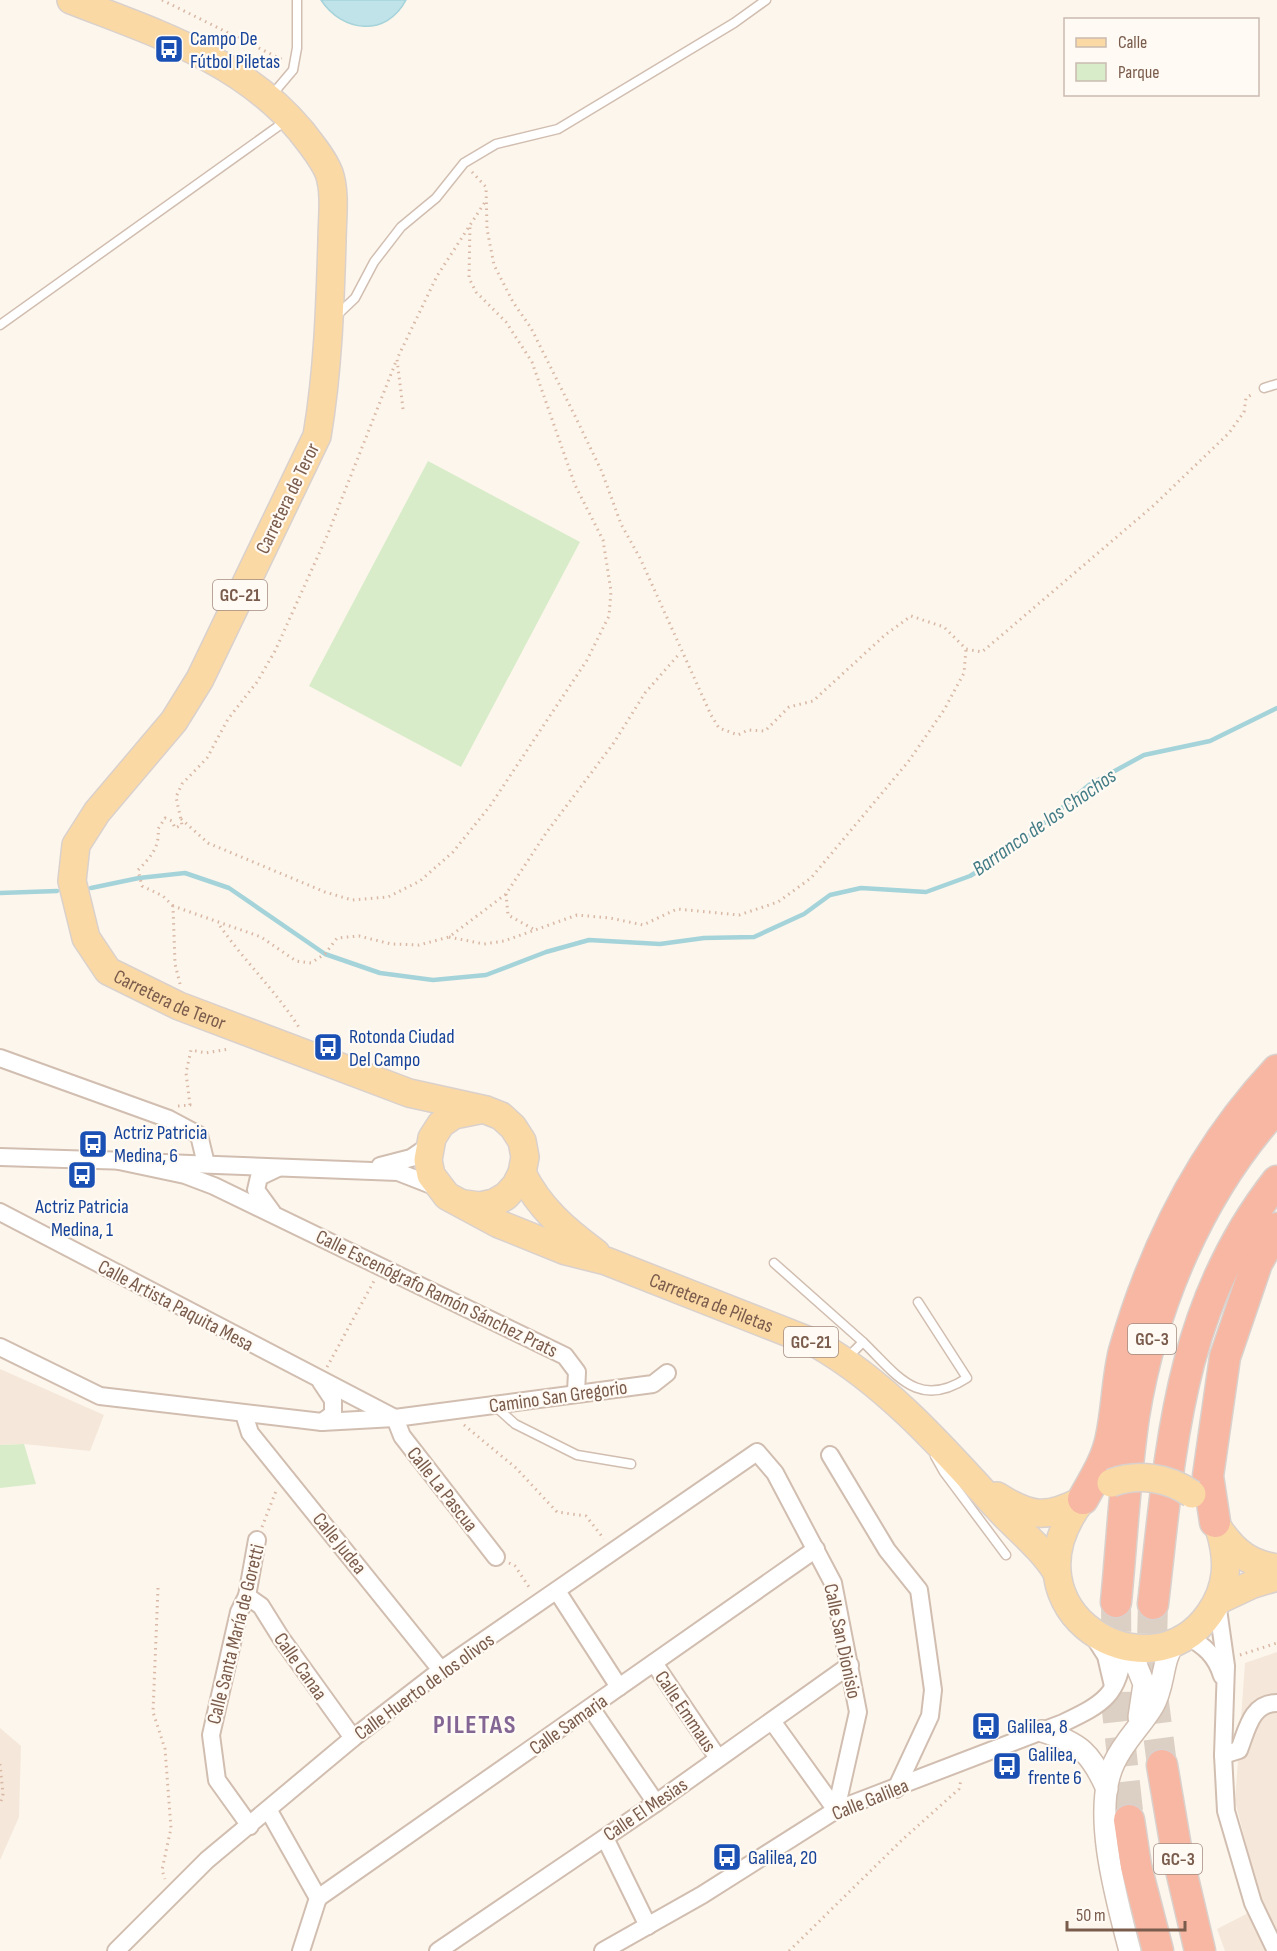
<svg xmlns="http://www.w3.org/2000/svg" width="1277" height="1951" viewBox="0 0 1277 1951" font-family="'Sofia Sans Condensed',sans-serif">
	<style>
		.residential { fill: #f5e8da }
		.green { fill: #d8ecc9 }
		.water { fill: #bfe3e8; stroke: #a5d3da; stroke-width: 1.5 }
		.lines { fill: none; stroke-linecap: round; stroke-linejoin: round }
		.stream { stroke: #a5d3da; stroke-width: 4.5 }
		.motorway-tunnel { stroke: #dcd0c4; stroke-width: 30; stroke-dasharray: 30 15; stroke-linecap: butt }
		.service-casing { stroke: #d1beb0; stroke-width: 11 }
		.minor-casing { stroke: #d1beb0; stroke-width: 20 }
		.tertiary-casing { stroke: #d1beb0; stroke-width: 24 }
		.primary-casing { stroke: #dad1cd; stroke-width: 30 }
		.motorway-casing { stroke: #dad1cd; stroke-width: 33 }
		.path { stroke: #d9b8a5; stroke-width: 3; stroke-dasharray: 1.5 4.5; stroke-linecap: butt }
		.service { stroke: #fff; stroke-width: 8 }
		.minor { stroke: #fff; stroke-width: 16 }
		.tertiary { stroke: #fff; stroke-width: 21 }
		.primary { stroke: #fbd9a5; stroke-width: 27 }
		.motorway { stroke: #f7b7a3; stroke-width: 30 }
		.primary-bridge-casing { stroke: #dad1cd; stroke-width: 30; stroke-linecap: butt }
		.primary-bridge { stroke: #fbd9a5; stroke-width: 27 }
		.labels { text-anchor: middle; stroke-width: 4.5; stroke-linejoin: round; paint-order: stroke }
		.shield { fill: #fffaf3; stroke: #a28b7f; stroke-width: 1.5 }
		.shield-label { font-size: 18px; font-weight: bold; fill: #7a5c4d }
		.transit-label { font-size: 20px; fill: #164399; stroke: #fffaf3; text-anchor: start }
		.street-label { font-size: 20px; fill: #7a5c4d; stroke: #fffaf3 }
		.water-label { font-size: 21px; font-style: italic; fill: #437c86; stroke: #fffaf3 }
		.district-label { font-size: 26px; font-weight: bold; letter-spacing: 1.5px; fill: #846695; stroke: #fffaf3 }
	</style>
	<rect width="100%" height="100%" fill="#fdf6ec"/>
	<g class="residential">
		<path d="M0,1369l104,46 -14,36 -66,-7 -24,1z"/>
		<path d="M1277,1652v299h-52l-8,-22 45,-23 -27,-105 10,-138z"/>
		<path d="M0,1728l21,18 -2,71 -19,43z"/>
	</g>
	<g class="green">
		<path d="M428,461l152,81 -119,225 -152,-81z"/>
		<path d="M24,1444l12,40 -36,4v-43z"/>
	</g>
	<path class="water" d="M321,0h85c-20,38 -64,32 -85,0z"/>
	<g class="lines">
		<g class="stream">
			<path d="M91,888l48,-10 46,-5 44,15 96,66 55,19 53,7 53,-5 60,-23 43,-12 71,4 44,-6 50,-1 50,-23 26,-19 31,-7 65,4 44,-16 41,-25 78,-66 55,-30 66,-14 67,-33"/>
			<path d="M0,893l57,-2"/>
		</g>
		<g class="motorway-tunnel">
			<path d="M1116,1602l1,109 12,109"/>
			<path d="M1153,1604l-2,75 11,86"/>
		</g>
		<g class="service-casing">
			<g id="service">
				<path d="M271,96l22,-26 4,-22v-48"/>
				<path d="M335,317l20,-19 19,-36 27,-35 35,-29 28,-35 32,-19 62,-15 176,-106 32,-23"/>
				<path d="M0,325l287,-205"/>
				<path d="M1264,388l13,-4"/>
				<path d="M774,1263l89,79"/>
				<path d="M847,1358l16,-16c34,33 55,68 104,36l-49,-76"/>
				<path d="M496,1407l19,17 62,31 54,9"/>
				<path d="M935,1456l9,16 62,83"/>
			</g>
		</g>
		<g class="minor-casing">
			<g id="minor">
				<path d="M0,1058l169,61 30,16 7,29"/>
				<path d="M0,1157l129,4"/>
				<path d="M119,1161l66,14 29,11 351,170 12,16 -1,20"/>
				<path d="M164,1163l234,9 41,16"/>
				<path d="M380,1166l31,-8 19,-13"/>
				<path d="M0,1212l395,206 7,18 94,121"/>
				<path d="M272,1212l-16,-22 3,-13 19,-9"/>
				<path d="M0,1347l100,49 222,26 73,-4 258,-34 14,-11"/>
				<path d="M321,1382l12,18v14l-11,8"/>
				<path d="M244,1414l6,19 191,237"/>
				<path d="M830,1455l57,95 32,40 14,100 -3,26 -34,73"/>
				<path d="M557,1591l62,96"/>
				<path d="M247,1596l14,10 20,32 72,100"/>
				<path d="M1217,1602l9,64 -3,89 3,56 27,92 23,48"/>
				<path d="M1092,1634l14,22 7,30"/>
				<path d="M1186,1636c18,9 30,20 36,40"/>
				<path d="M654,1663l64,95"/>
				<path d="M591,1708l65,95"/>
				<path d="M772,1721l64,89"/>
				<path d="M1223,1755l16,-5c8,-20 12,-47 38,-47"/>
				<path d="M269,1811l49,87 -17,53"/>
				<path d="M250,1826l-33,-46 -6,-45 28,-123 8,-16 10,-56"/>
				<path d="M605,1838l43,88"/>
				<path d="M318,1898l498,-349"/>
				<path d="M116,1951l91,-91 146,-122 88,-68 316,-218 18,21 58,110 25,129 -22,98"/>
				<path d="M438,1951l218,-148 194,-138"/>
				<path d="M603,1951l99,-56 134,-85 227,-87c40,-19 57,-28 61,-76"/>
			</g>
		</g>
		<g class="tertiary-casing">
			<g id="tertiary">
				<path d="M1129,1647l15,37 -5,33"/>
				<path d="M1042,1731c38,12 49,22 65,58"/>
				<path d="M1130,1951c-13,-50 -39,-140 -16,-188 10,-22 27,-37 39,-57 12,-20 8,-45 22,-64"/>
			</g>
		</g>
		<g class="primary-casing">
			<g id="primary">
				<path id="s1" d="M71,0c84,33 170,59 230,131 10,13 22,27 28,42 7,20 3,47 3,68 -2,66 -4,130 -15,195l-117,243 -26,42 -77,91 -21,33 -4,36 14,57 22,33 71,35 230,87 77,17 15,6 12,11 9,14 3,16 -3,16 -6,12 -10,11 -12,7 -14,3 -15,-2"/>
				<path id="s2" d="M479,1110l-25,5 -13,9 -9,14 -4,22 3,15 16,21 52,28 67,27 40,10 211,83c70,40 127,105 180,163 20,22 43,39 59,64"/>
				<path d="M522,1173c17,35 43,57 74,80"/>
				<path d="M997,1496c33,21 49,23 84,5"/>
				<path d="M1081,1501c-83,110 69,200 129,112 18,-26 19,-52 10,-82"/>
				<path d="M1220,1531c16,22 30,33 57,37"/>
				<path d="M1219,1600l34,-16 24,-7"/>
			</g>
		</g>
		<g class="motorway-casing">
			<g id="motorway">
				<path d="M1083,1499c11,-20 24,-40 28,-62 6,-28 6,-58 13,-86 30,-104 78,-201 153,-281"/>
				<path d="M1215,1522l-7,-46 17,-119 32,-94 20,-35"/>
				<path d="M1116,1602c6,-62 9,-125 18,-186 18,-111 66,-225 143,-309"/>
				<path d="M1153,1604c18,-155 24,-295 124,-423"/>
				<path d="M1162,1765l15,88 23,98"/>
				<path d="M1129,1820l7,46 22,85"/>
			</g>
		</g>
		<g class="path">
			<path d="M162,0l121,60"/>
			<path d="M472,172l14,15 1,42 7,36 19,37 18,26 45,90 26,54 19,52 19,34 71,157 8,13 19,7 10,-5 17,1 24,-24 24,-6 72,-66 26,-19 33,11 22,22 16,3 171,-146 76,-73 15,-21 2,-14 8,-5"/>
			<path d="M403,409l-6,-50 40,-83 48,-74"/>
			<path d="M181,819l27,24 117,49 27,8 36,-3 32,-16 33,-29 37,-46 97,-146 22,-44 2,-25 -8,-51 -28,-55 -43,-123 -26,-40 -30,-30 -7,-14 1,-53"/>
			<path d="M506,894l2,21 27,15"/>
			<path d="M173,906l-10,-10 -21,-10 -4,-16c12,-12 22,-23 20,-41l7,-11 7,3 3,7 7,-3 -6,-28 6,-13 25,-26 21,-39 29,-37 18,-31 52,-115 70,-177"/>
			<path d="M220,926c25,36 57,66 80,103"/>
			<path d="M449,937l35,7 20,-3 73,-26 33,3 33,7 34,-16 62,6 39,-13 33,-24 97,-116 36,-52 20,-37 2,-24"/>
			<path d="M180,984l-5,-20 -2,-58 88,31 35,24 15,2 14,-9 12,-16 22,-2 32,8 28,1 30,-8 57,-43 40,-61 67,-89 32,-51 35,-40"/>
			<path d="M178,1106l12,-1 -4,-32 5,-23 15,3 23,-4"/>
			<path d="M327,1367l47,-86"/>
			<path d="M464,1425l52,43 41,44 29,4 18,23"/>
			<path d="M262,1527l14,-36"/>
			<path d="M509,1563l6,3 16,24"/>
			<path d="M158,1588l-5,124 12,37 6,79 -9,42 3,9"/>
			<path d="M1240,1655l37,-12"/>
			<path d="M0,1764l3,30 -3,11"/>
			<path d="M789,1951l113,-111 57,-51 2,-9"/>
		</g>
		<use href="#service" class="service"/>
		<use href="#minor" class="minor"/>
		<use href="#tertiary" class="tertiary"/>
		<use href="#primary" class="primary"/>
		<use href="#motorway" class="motorway"/>
		<g class="primary-bridge-casing">
			<path id="primary-bridge" d="M1111,1483c27,-10 57,-6 81,11"/>
		</g>
		<use href="#primary-bridge" class="primary-bridge"/>
	</g>
	<defs>
		<g id="bus-square" transform="scale(1.5)"><rect x="-9" y="-9" width="18" height="18" rx="4" fill="#1a4fb4" stroke="#fffaf3"/><path d="M-5-6H5V4H4V6H2V4H-2V6H-4V4H-5ZM-3.5-4V0h7V-4ZM-3.5 1.2v1.5H-2V1.2ZM2 1.2v1.5H3.5V1.2Z" fill="#fff"/></g>
	</defs>
	<g fill-rule="evenodd">
		<use href="#bus-square" x="169" y="49"/>
		<use href="#bus-square" x="328" y="1047"/>
		<use href="#bus-square" x="93" y="1144"/>
		<use href="#bus-square" x="82" y="1175"/>
		<use href="#bus-square" x="986" y="1726"/>
		<use href="#bus-square" x="1007" y="1766"/>
		<use href="#bus-square" x="727" y="1857"/>
	</g>
	<g class="labels">
		<g class="shield">
			<rect x="213" y="580" width="54" height="30" rx="4.5"/>
			<rect x="1128" y="1324" width="48" height="30" rx="4.5"/>
			<rect x="784" y="1327" width="54" height="30" rx="4.5"/>
			<rect x="1154" y="1844" width="48" height="30" rx="4.5"/>
		</g>
		<g class="shield-label">
			<text x="240" y="601">GC-21</text>
			<text x="1152" y="1345">GC-3</text>
			<text x="811" y="1348">GC-21</text>
			<text x="1178" y="1865">GC-3</text>
		</g>
		<g class="transit-label">
			<text x="190" y="45">Campo De<tspan x="190" dy="23">Fútbol Piletas</tspan></text>
			<text x="349" y="1043">Rotonda Ciudad<tspan x="349" dy="23">Del Campo</tspan></text>
			<text x="114" y="1139">Actriz Patricia<tspan x="114" dy="23">Medina, 6</tspan></text>
			<text x="82" y="1213" text-anchor="middle">Actriz Patricia<tspan x="82" dy="23">Medina, 1</tspan></text>
			<text x="1007" y="1733">Galilea, 8</text>
			<text x="1028" y="1761">Galilea,<tspan x="1028" dy="23">frente 6</tspan></text>
			<text x="748" y="1864">Galilea, 20</text>
		</g>
		<g class="street-label">
			<text transform="translate(287 498) rotate(-64)" y="7">Carretera de Teror</text>
			<text dy="7" stroke="none"><textPath href="#s1" startOffset="1263">Carretera de Teror</textPath></text>
			<text transform="translate(437 1293) rotate(26)" y="7">Calle Escenógrafo Ramón Sánchez Prats</text>
			<text dy="7" stroke="none"><textPath href="#s2" startOffset="408">Carretera de Piletas</textPath></text>
			<text transform="translate(176 1305) rotate(28)" y="7">Calle Artista Paquita Mesa</text>
			<text transform="translate(558 1396) rotate(-8)" y="7">Camino San Gregorio</text>
			<text transform="translate(443 1489) rotate(52)" y="7">Calle La Pascua</text>
			<text transform="translate(340 1543) rotate(51)" y="7">Calle Judea</text>
			<text transform="translate(235 1634) rotate(-76)" y="7">Calle Santa María de Goretti</text>
			<text transform="translate(843 1641) rotate(78)" y="7">Calle San Dionisio</text>
			<text transform="translate(301 1666) rotate(55)" y="7">Calle Canaa</text>
			<text transform="translate(424 1686) rotate(-36)" y="7">Calle Huerto de los olivos</text>
			<text transform="translate(686 1711) rotate(56)" y="7">Calle Emmaus</text>
			<text transform="translate(568 1724) rotate(-35)" y="7">Calle Samaria</text>
			<text transform="translate(870 1799) rotate(-22)" y="7">Calle Galilea</text>
			<text transform="translate(645 1809) rotate(-34)" y="7">Calle El Mesias</text>
		</g>
		<g class="water-label">
			<text transform="translate(1044 822) rotate(-35)" y="7">Barranco de los Chochos</text>
		</g>
		<g class="district-label">
			<text x="475" y="1733">PILETAS</text>
		</g>
	</g>
	<rect x="1064" y="18" width="195" height="78" fill="#fffaf3" stroke="#cabbb1" stroke-width="1.5"/>
	<rect x="1076" y="38" width="30" height="9" fill="#fbd9a5" stroke="#cabbb1" stroke-width="1.5"/>
	<text x="1118" y="48" font-size="18" fill="#7a5c4d">Calle</text>
	<rect x="1076" y="63" width="30" height="18" fill="#d8ecc9" stroke="#cabbb1" stroke-width="1.5"/>
	<text x="1118" y="78" font-size="18" fill="#7a5c4d">Parque</text>
	<path d="M1067 1921v9h118v-9" fill="none" stroke="#7a5c4d" stroke-width="3"/>
	<text x="1076" y="1921" font-size="18" fill="#7a5c4d" stroke="#fffaf3" stroke-width="4.5" paint-order="stroke">50 m</text>
</svg>
